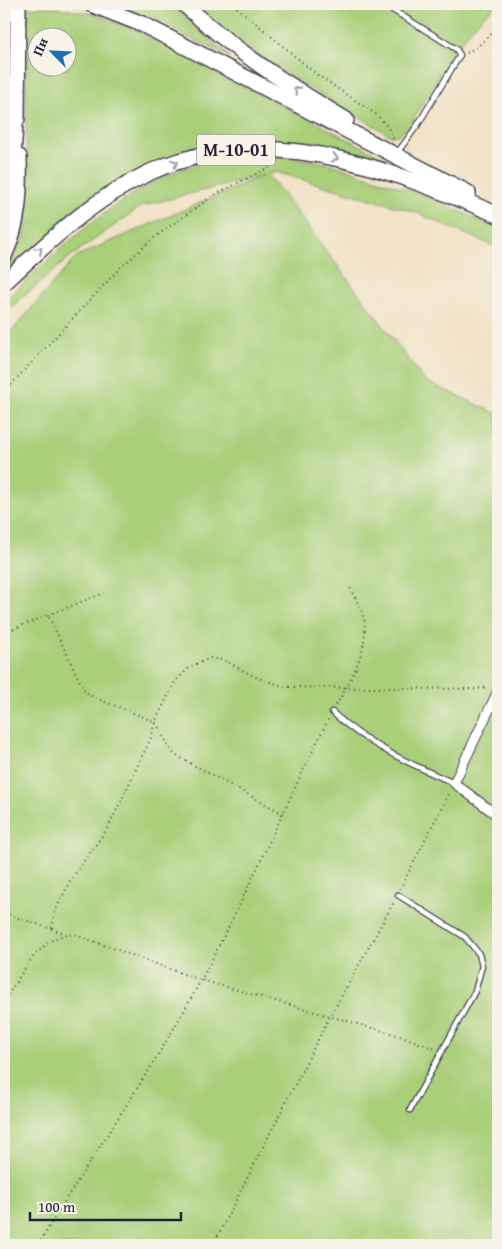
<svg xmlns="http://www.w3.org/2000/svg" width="502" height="1249" viewBox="0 0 502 1249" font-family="'Gentium Book Plus',serif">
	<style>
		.green { fill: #a9cf79; stroke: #66785a; fill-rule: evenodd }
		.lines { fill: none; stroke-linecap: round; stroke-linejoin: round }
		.service-casing { stroke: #413f50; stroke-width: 7 }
		.minor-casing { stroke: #413f50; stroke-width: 11 }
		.primary-casing { stroke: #413f50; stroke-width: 18 }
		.trunk-casing { stroke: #413f50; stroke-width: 18 }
		.path { stroke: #413f50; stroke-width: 2; stroke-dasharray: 1 4; stroke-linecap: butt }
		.service { stroke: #fff; stroke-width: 4.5 }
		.minor { stroke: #fff; stroke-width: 9 }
		.primary { stroke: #fff; stroke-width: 15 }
		.trunk { stroke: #fff; stroke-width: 15 }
		.oneway { stroke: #9c9ca7 }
		.labels { text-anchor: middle; stroke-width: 4.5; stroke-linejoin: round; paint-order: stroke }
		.shield { fill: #f7f3e8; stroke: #62616f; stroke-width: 1 }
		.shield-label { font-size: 18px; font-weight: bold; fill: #22223b }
	</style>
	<rect width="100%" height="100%" fill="#f7f3e8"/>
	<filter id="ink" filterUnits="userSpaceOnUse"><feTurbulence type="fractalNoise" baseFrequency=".02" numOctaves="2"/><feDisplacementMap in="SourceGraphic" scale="10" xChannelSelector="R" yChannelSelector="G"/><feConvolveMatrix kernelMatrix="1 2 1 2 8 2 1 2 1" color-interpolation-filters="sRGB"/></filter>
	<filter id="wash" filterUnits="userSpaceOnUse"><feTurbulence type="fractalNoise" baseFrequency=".0096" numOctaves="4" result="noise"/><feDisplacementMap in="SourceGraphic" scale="20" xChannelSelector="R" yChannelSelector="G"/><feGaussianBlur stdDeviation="1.12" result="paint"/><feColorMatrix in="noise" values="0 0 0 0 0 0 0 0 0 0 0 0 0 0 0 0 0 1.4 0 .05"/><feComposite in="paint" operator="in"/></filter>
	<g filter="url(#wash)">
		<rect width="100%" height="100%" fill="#f1e2c6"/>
		<g class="green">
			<path d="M117,4h58l22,24 33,29z"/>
			<path d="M195,4h302c-39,32 -61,78 -87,121l-12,10 -7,1c-63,-39 -145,-79 -196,-132z"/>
			<path d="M49,7l46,7 43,17 293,151 -98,-32 -48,-7h-36l-79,16 -166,116 20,-38 3,-16 -2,-213zM38,38h30v30h-30z"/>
			<path d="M4,8h5l-2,175 -3,13z"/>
			<path d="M285,156l46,8 93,31 74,34v19l-83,-36 -139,-40 -8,2 157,207 73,33v831h-494v-905l73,-84 187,-81 -122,31 -71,50 -67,57v-12c56,-52 129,-124 205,-140 25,-5 51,-5 76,-5z"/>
		</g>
	</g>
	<g filter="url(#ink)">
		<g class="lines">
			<g class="service-casing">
				<g id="service">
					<path d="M383,4l73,45 4,6 -43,71 -20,27"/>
					<path d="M332,712c34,32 80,53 122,71"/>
					<path d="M398,895l67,42 14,17 3,12 -7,25 -65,119"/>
				</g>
			</g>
			<g class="minor-casing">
				<path id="minor" d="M498,691l-44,92 44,33"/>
			</g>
			<g class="primary-casing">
				<g id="primary">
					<path d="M17,119l1,-115"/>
					<path d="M4,256c15,-33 16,-63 15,-99"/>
				</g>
			</g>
			<g class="trunk-casing">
				<g id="trunk">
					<path d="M91,4l51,20 326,169"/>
					<path d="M184,4c49,46 104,81 162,116"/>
					<path d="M4,210l7,-21 5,-81"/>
					<path d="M4,283c50,-47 105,-99 172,-121 111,-35 221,10 322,53"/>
				</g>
			</g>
			<g class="path">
				<path d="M233,4l83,70 61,41 10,11 7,14"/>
				<path d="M467,53l11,-7 20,-18"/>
				<path d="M4,392l116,-124 35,-31 59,-42 60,-30"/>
				<path d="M48,615l56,-22"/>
				<path d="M4,633l44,-18 35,73 6,7 66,27c9,10 10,23 20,33l109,59"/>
				<path d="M336,705c15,-25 35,-59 27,-90 -3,-10 -9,-19 -13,-28"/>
				<path d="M400,889l50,-98"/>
				<path d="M4,913l62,21 10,1 125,45 203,57 31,12"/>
				<path d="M52,928l3,-16 15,-31 39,-55 42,-88 4,-16 20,-40 16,-16 20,-8 15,3 27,15 32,11 191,2 12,-2"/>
				<path d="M4,1004l3,-8c15,-22 31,-55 58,-61"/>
				<path d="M38,1245c53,-89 114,-173 163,-265 46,-85 84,-175 128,-262"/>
				<path d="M213,1245l114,-223 68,-122"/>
			</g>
			<use href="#service" class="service"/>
			<use href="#minor" class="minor"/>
			<use href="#primary" class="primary"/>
			<use href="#trunk" class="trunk"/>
		</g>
		<defs><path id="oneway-chevron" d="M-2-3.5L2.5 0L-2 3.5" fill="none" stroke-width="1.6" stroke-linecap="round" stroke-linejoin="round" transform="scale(1.25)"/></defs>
		<g class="oneway">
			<use href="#oneway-chevron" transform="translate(297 90) rotate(-149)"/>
			<use href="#oneway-chevron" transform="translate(335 158) rotate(14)"/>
			<use href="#oneway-chevron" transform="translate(175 163) rotate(-20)"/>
			<use href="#oneway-chevron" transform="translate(39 250) rotate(-42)"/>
		</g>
	</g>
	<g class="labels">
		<rect class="shield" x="197" y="134.5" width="78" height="31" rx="4"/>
		<g class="shield-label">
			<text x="236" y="156">М-10-01</text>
		</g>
	</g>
	<rect width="502" height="1249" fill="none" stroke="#f7f3e8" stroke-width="20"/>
	<g transform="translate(52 52) rotate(294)"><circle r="24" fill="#f7f3e8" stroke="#a29fa3"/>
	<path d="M0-4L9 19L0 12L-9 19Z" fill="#1f6fb2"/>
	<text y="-8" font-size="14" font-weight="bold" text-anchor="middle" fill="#22223b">Пн</text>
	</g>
	<path d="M30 1212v8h151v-8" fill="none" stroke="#22223b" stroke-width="2.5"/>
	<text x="38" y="1212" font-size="15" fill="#22223b" stroke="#f7f3e8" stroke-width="4" paint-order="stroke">100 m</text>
</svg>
